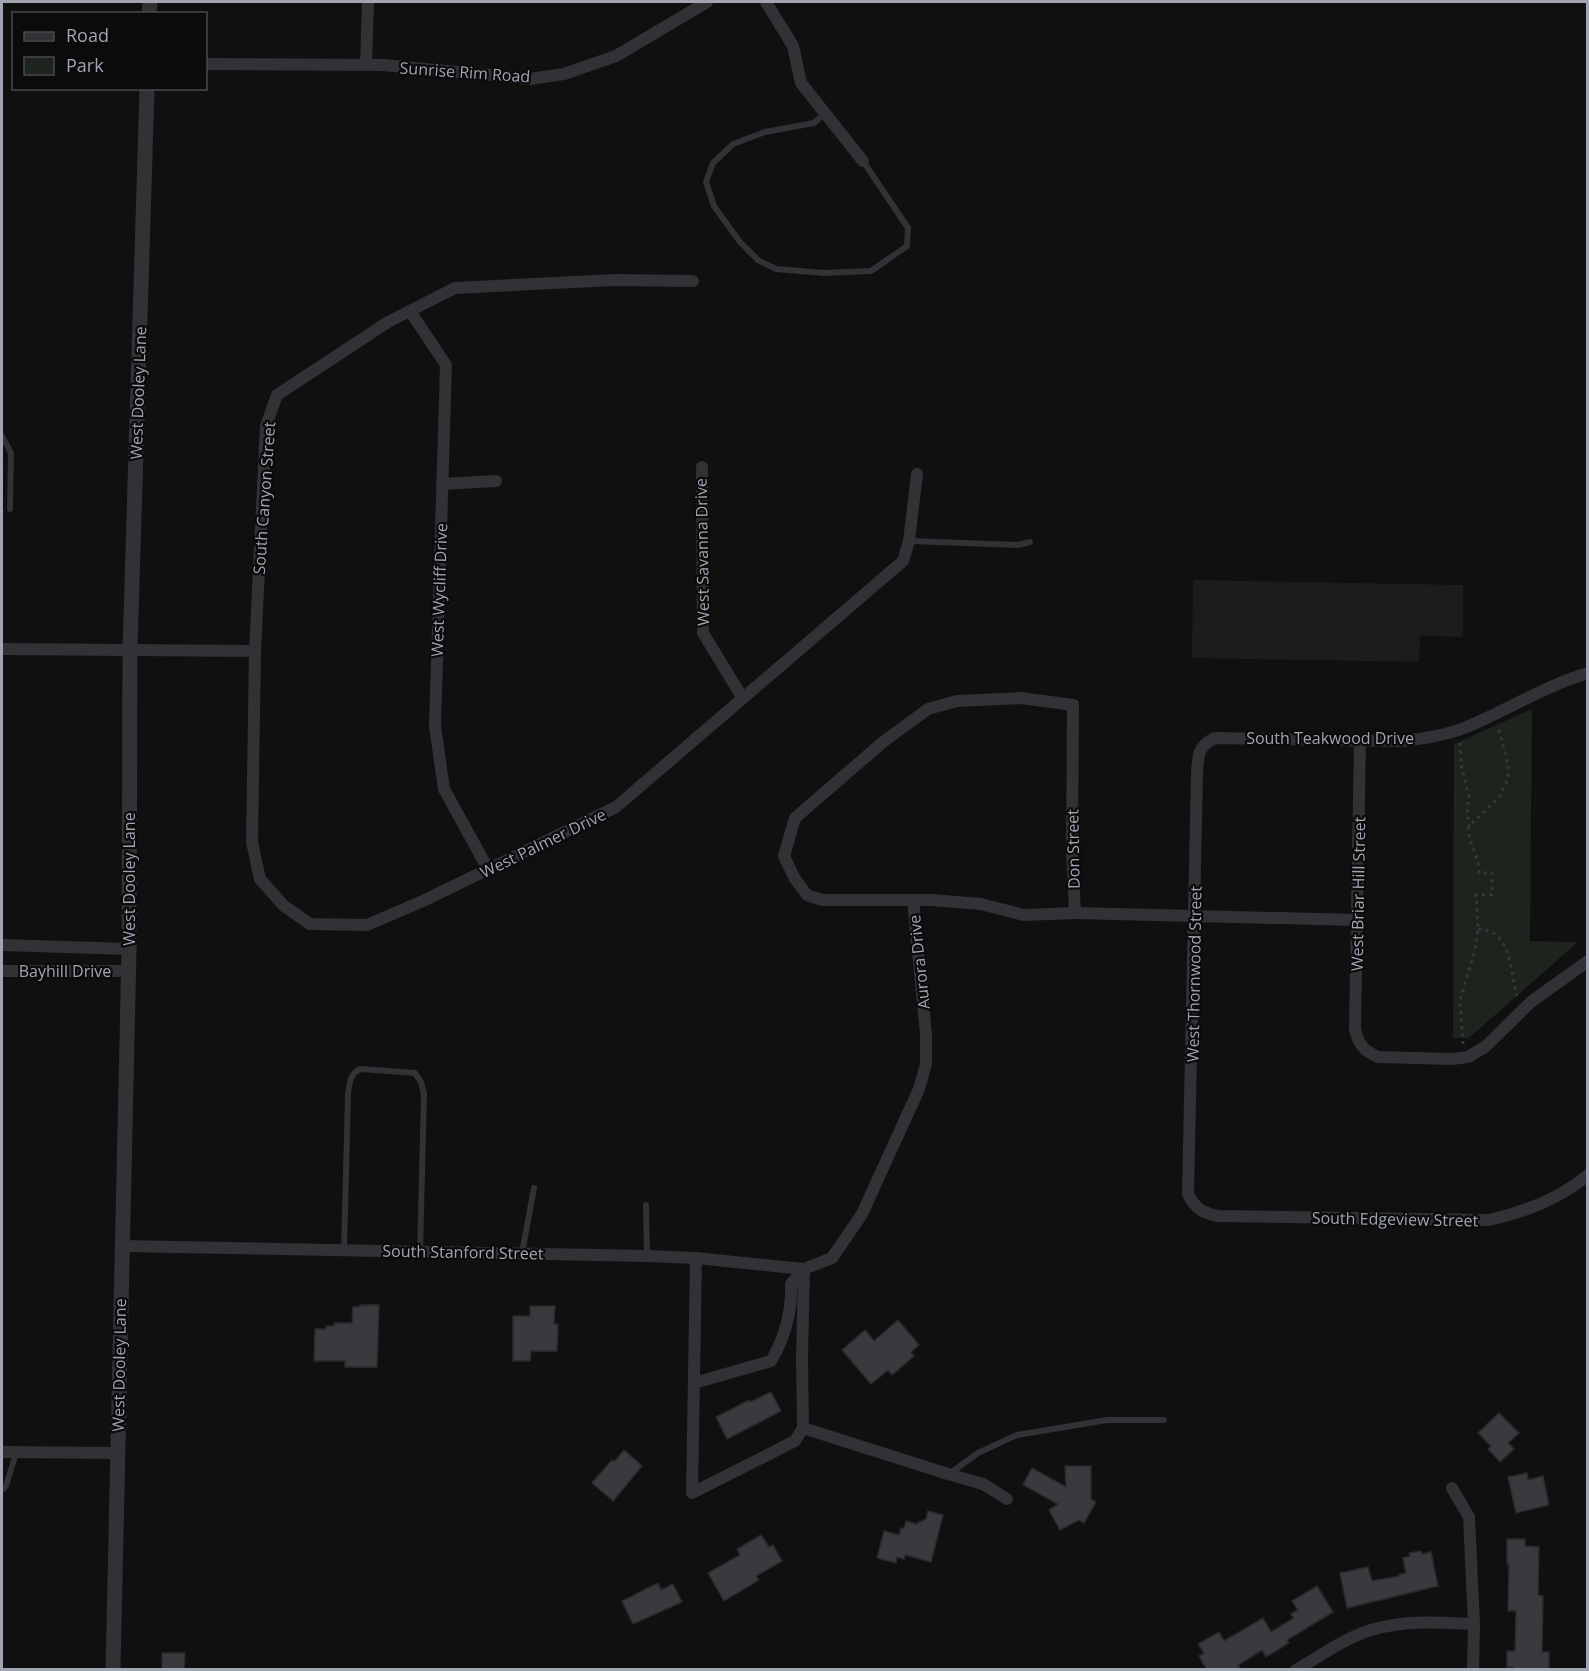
<svg xmlns="http://www.w3.org/2000/svg" width="1589" height="1671" viewBox="0 0 1589 1671" font-family="'Open Sans',sans-serif">
	<style>
		.built { fill: #1c1c1e }
		.green { fill: #1c241d }
		.building { fill: #3a3a3e; stroke: #2a2a2d; stroke-width: 1.5 }
		.lines { fill: none; stroke-linecap: round; stroke-linejoin: round }
		.path { stroke: #37383d; stroke-width: 3; stroke-dasharray: 3 4.5; stroke-linecap: butt }
		.service { stroke: #313136; stroke-width: 6 }
		.minor { stroke: #313136; stroke-width: 12 }
		.tertiary { stroke: #313136; stroke-width: 15 }
		.labels { text-anchor: middle; stroke-width: 4.5; stroke-linejoin: round; paint-order: stroke }
		.street-label { font-size: 16px; fill: #a1a5b2; stroke: #0b0b0c }
	</style>
	<rect width="100%" height="100%" fill="#101011"/>
	<path class="built" d="M1193,580l270,5v52l-43,-1 -1,26 -227,-4z"/>
	<path class="green" d="M1532,709l-2,232 48,1 -109,96h-16l1,-294z"/>
	<g class="building">
		<path d="M360,1305h19l-2,62h-32v-6h-31l1,-32h11v-3h8v-3h18l1,-16h7z"/>
		<path d="M530,1306h25l-1,18h4l-1,27h-26l-1,10h-17v-45h17z"/>
		<path d="M898,1320l21,25 -8,7 3,4 -22,19 -4,-5 -17,14 -29,-34 23,-20 9,11z"/>
		<path d="M771,1392l10,19 -54,28 -11,-22 33,-17 1,2z"/>
		<path d="M1499,1413l20,20 -11,10 6,6 -14,13 -12,-13 3,-3 -13,-13z"/>
		<path d="M624,1450l18,16 -29,35 -21,-18 20,-23 2,2z"/>
		<path d="M1065,1466h26v33l5,3 -12,21 -5,-3 -19,10 -11,-20 9,-6 -35,-19 9,-17 34,19z"/>
		<path d="M1527,1473l1,7 15,-4 6,29 -33,8 -8,-36z"/>
		<path d="M928,1511l15,4 -12,47 -26,-7 -1,4 -7,-2 -1,6 -19,-5 7,-27 15,4 2,-7 3,1 2,-8 10,3 10,-5z"/>
		<path d="M761,1535l8,12 4,-2 9,16 -26,15 3,4 -35,21 -16,-28 32,-18 -3,-6z"/>
		<path d="M1507,1539h18v7l14,1 -1,48 5,1 -1,56h7v18h-36v-3h-6v-16h8l1,-40h-8l1,-47h-2z"/>
		<path d="M1421,1551l1,3 9,-2 7,34 -91,22 -7,-35 28,-6 4,14 28,-5 -1,-2 7,-1 -3,-15 7,-2 -1,-3z"/>
		<path d="M658,1583l3,7 12,-6 9,18 -49,22 -11,-23z"/>
		<path d="M1317,1586l16,26 -46,28 2,3 -23,14 -4,-7 -24,15 3,5h-34l-8,-14 5,-3 -6,-9 21,-12 5,9 39,-23 8,14 23,-14 -3,-4 7,-4 -6,-9z"/>
		<path d="M162,1653h23l-1,17h-22z"/>
	</g>
	<g class="lines">
		<g class="path">
			<path d="M1460,743l1,22 8,32 -2,16 2,13"/>
			<path d="M1478,929c35,1 32,45 39,67"/>
			<path d="M1463,1044l-3,-44 15,-50 3,-21 -2,-34h16v-22h-13c0,-18 -12,-33 -10,-47l30,-29 9,-18v-15l-10,-38"/>
		</g>
		<g class="service">
			<path d="M825,113l-11,10 -49,9 -32,12 -20,19 -7,19 8,24 26,36 18,18 18,9 48,4 47,-2 36,-25 1,-18 -45,-67"/>
			<path d="M2,436l9,17 -1,56"/>
			<path d="M910,541l108,4 12,-3"/>
			<path d="M646,1205l1,51"/>
			<path d="M344,1250l4,-155c1,-10 2,-23 13,-26l54,4 6,9 3,12 -4,158"/>
			<path d="M522,1253l12,-65"/>
			<path d="M949,1474l29,-21 39,-18 90,-15h57"/>
			<path d="M2,1490l4,-4 10,-33"/>
		</g>
		<g class="minor">
			<path d="M766,2l27,44 8,37 62,78"/>
			<path d="M206,64l177,1 147,14 34,-5 52,-18 91,-54"/>
			<path d="M366,65l2,-63"/>
			<path d="M410,311l36,54 -11,361 9,63 44,80"/>
			<path d="M702,467l1,166 39,64"/>
			<path d="M442,484l54,-3"/>
			<path d="M2,649l253,2 11,-225 11,-31 111,-73 67,-34 160,-8 78,1"/>
			<path d="M255,651l-3,191 8,37 24,27 26,18 57,1 58,-25 191,-93 287,-246 6,-20 8,-67"/>
			<path d="M1588,673c-44,13 -82,38 -124,55 -20,8 -42,11 -63,13l-186,-3c-17,8 -17,17 -18,35l-9,421c7,14 14,19 30,22l271,4c37,-8 70,-21 99,-45"/>
			<path d="M1021,698l52,7 -1,144 3,64 -51,2 -43,-11 -50,-4h-109l-15,-5 -12,-16 -11,-23 11,-38 88,-76 45,-33 29,-8z"/>
			<path d="M1360,740l-5,289c3,15 9,22 23,28l74,2 16,-2 17,-10 47,-46 56,-40"/>
			<path d="M1075,913l282,7"/>
			<path d="M2,945l127,4"/>
			<path d="M2,971h126"/>
			<path d="M122,1246l525,10 49,2 108,11 28,-11 30,-44 57,-125 7,-25v-29l-13,-135"/>
			<path d="M696,1258l-4,235 103,-52 8,-13"/>
			<path d="M694,1383l77,-22c14,-24 21,-48 20,-77l13,-15"/>
			<path d="M803,1428l145,46 35,10 24,15"/>
			<path d="M803,1428l-1,-70 2,-89"/>
			<path d="M2,1452l116,1"/>
			<path d="M1452,1488l17,29 5,107 -1,46"/>
			<path d="M1296,1670c24,-14 49,-32 75,-40 33,-10 69,-8 103,-6"/>
		</g>
		<g class="tertiary">
			<path d="M149,14l1,-12"/>
			<path d="M113,1670l16,-721 1,-299 17,-562"/>
		</g>
	</g>
	<g class="labels">
		<g class="street-label">
			<text transform="translate(465 72) rotate(4)" y="6">Sunrise Rim Road</text>
			<text transform="translate(138 393) rotate(-88)" y="6">West Dooley Lane</text>
			<text transform="translate(264 498) rotate(-86)" y="6">South Canyon Street</text>
			<text transform="translate(702 552) rotate(-91)" y="6">West Savanna Drive</text>
			<text transform="translate(439 590) rotate(-88)" y="6">West Wycliff Drive</text>
			<text x="1330" y="744">South Teakwood Drive</text>
			<text transform="translate(543 843) rotate(-26)" y="6">West Palmer Drive</text>
			<text transform="translate(1073 849) rotate(-91)" y="6">Don Street</text>
			<text transform="translate(129 879) rotate(-90)" y="6">West Dooley Lane</text>
			<text transform="translate(1358 894) rotate(-89)" y="6">West Briar Hill Street</text>
			<text transform="translate(919 962) rotate(-96)" y="6">Aurora Drive</text>
			<text x="65" y="977">Bayhill Drive</text>
			<text transform="translate(1194 974) rotate(-89)" y="6">West Thornwood Street</text>
			<text transform="translate(1395 1219) rotate(1)" y="6">South Edgeview Street</text>
			<text transform="translate(463 1252) rotate(1)" y="6">South Stanford Street</text>
			<text transform="translate(119 1365) rotate(-89)" y="6">West Dooley Lane</text>
		</g>
	</g>
	<rect width="1589" height="1671" fill="none" stroke="#a1a5b2" stroke-width="6"/>
	<rect x="12" y="12" width="195" height="78" fill="#0b0b0c" stroke="#47494e" stroke-width="1.5"/>
	<rect x="24" y="32" width="30" height="9" fill="#313136" stroke="#47494e" stroke-width="1.5"/>
	<text x="66" y="42" font-size="18" fill="#a1a5b2">Road</text>
	<rect x="24" y="57" width="30" height="18" fill="#1c241d" stroke="#47494e" stroke-width="1.5"/>
	<text x="66" y="72" font-size="18" fill="#a1a5b2">Park</text>
</svg>
